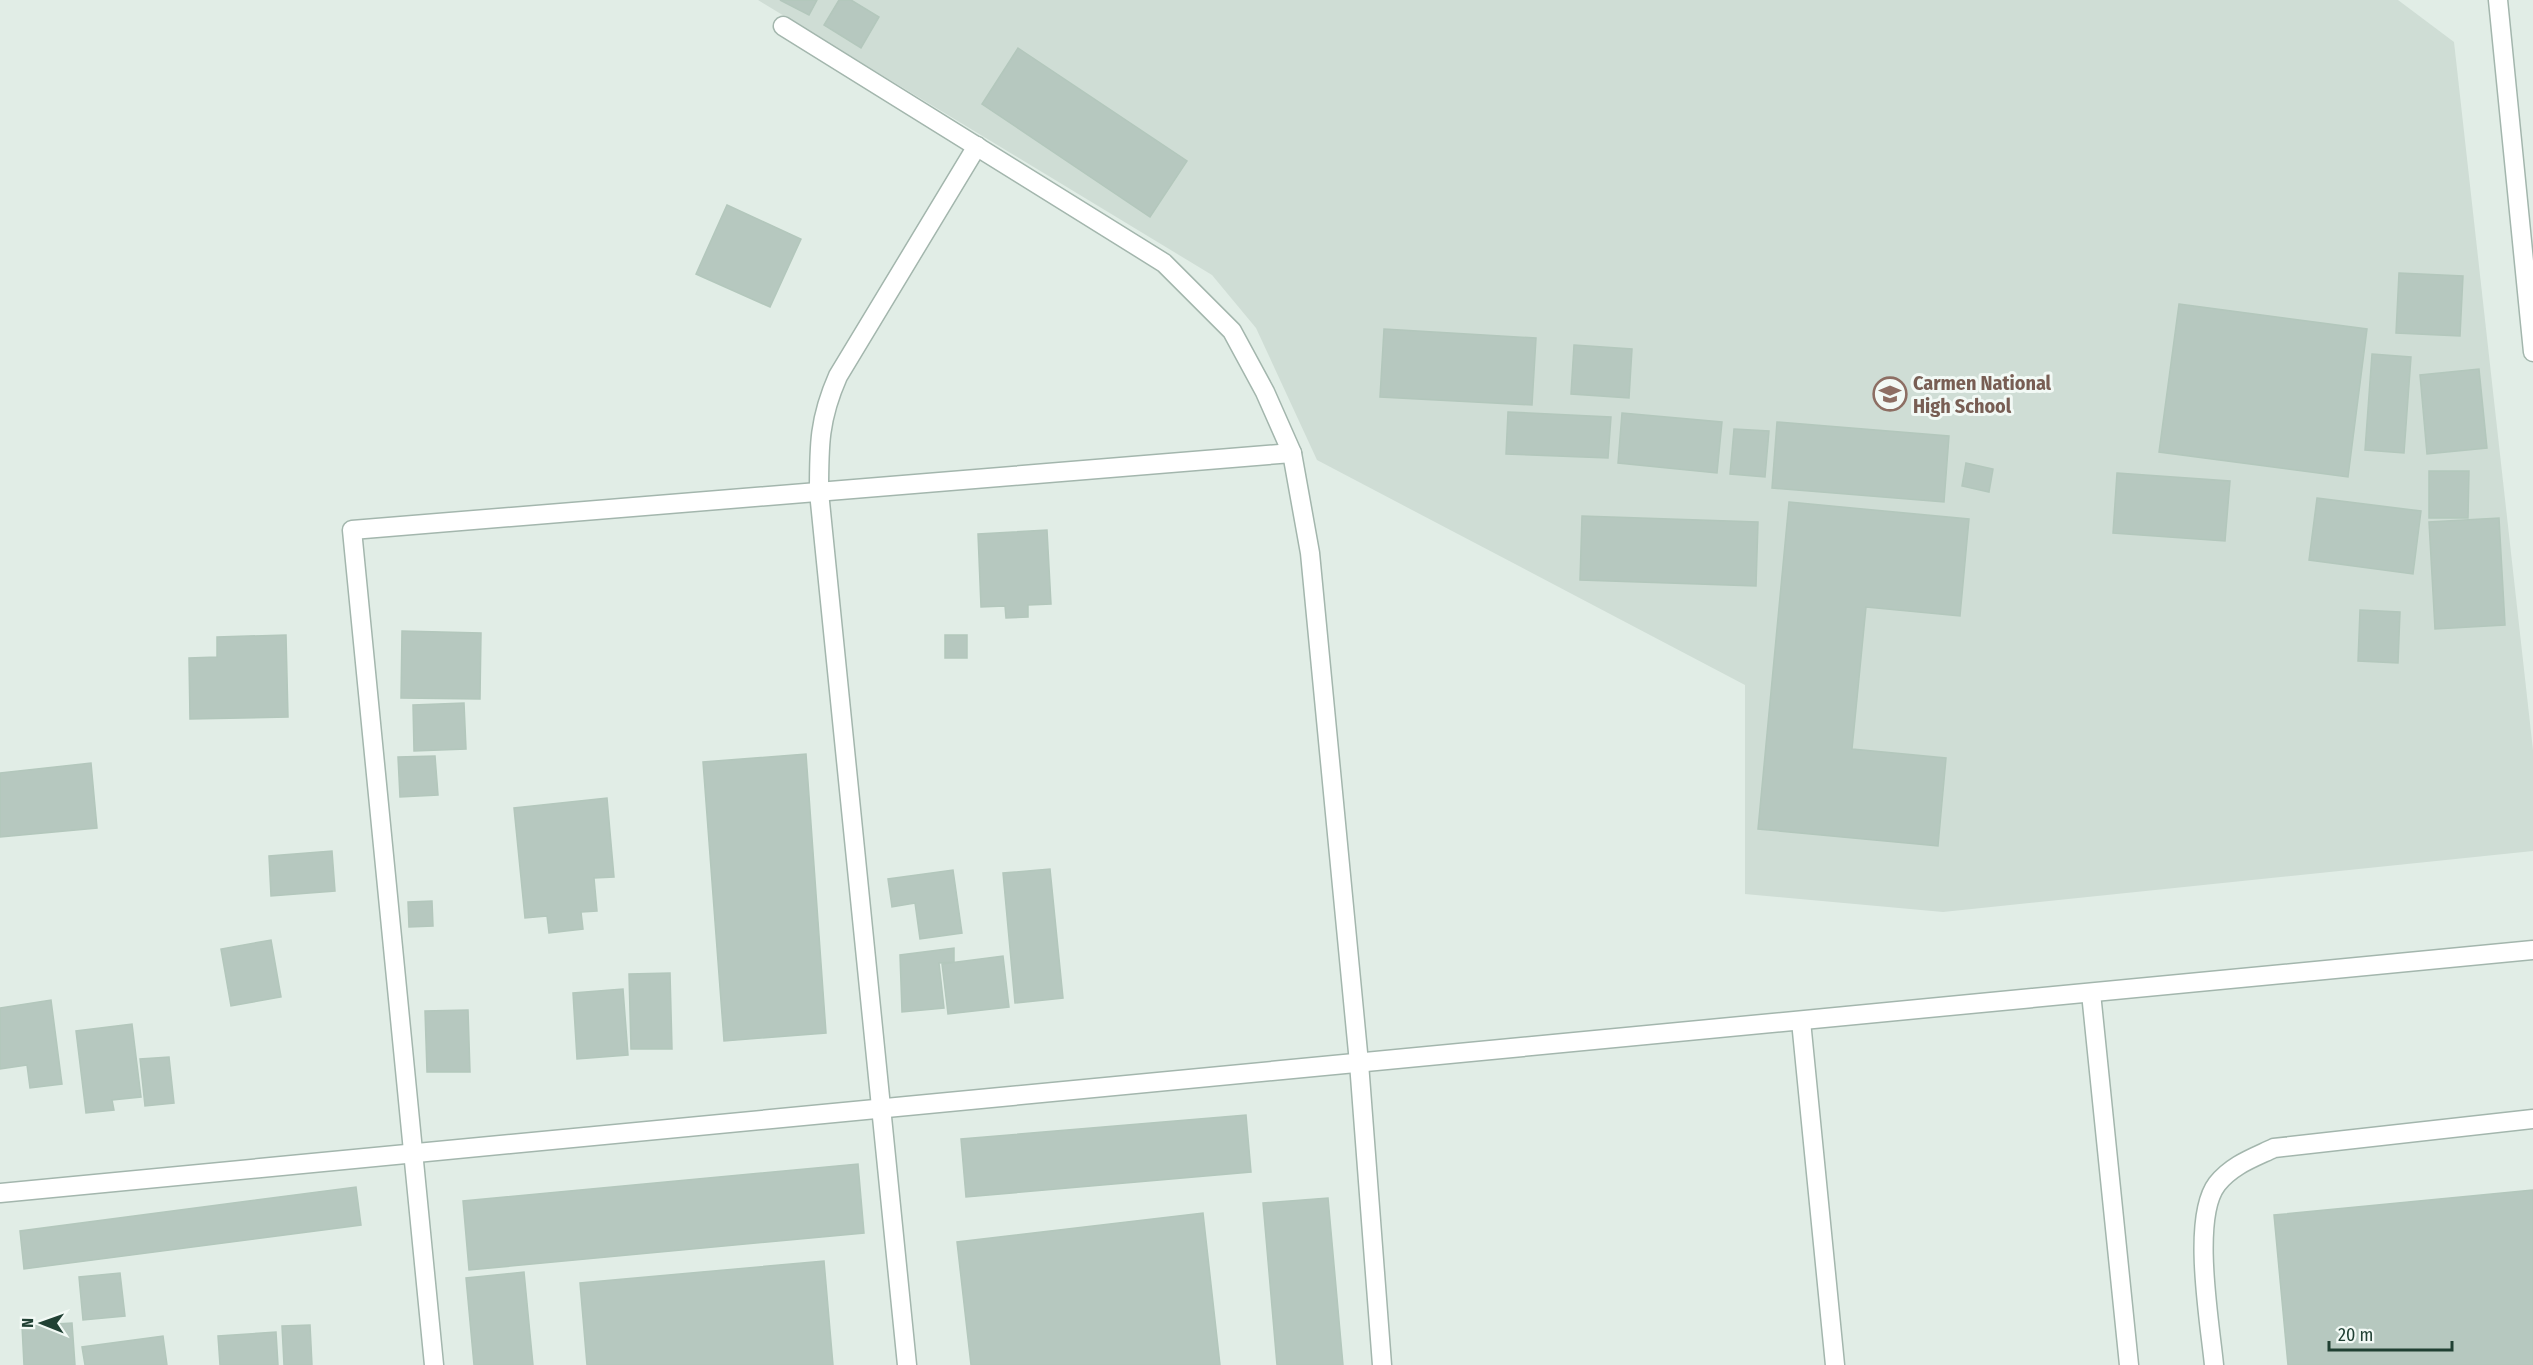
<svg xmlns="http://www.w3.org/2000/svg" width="2533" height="1365" viewBox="0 0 2533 1365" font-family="'Fira Sans Condensed',sans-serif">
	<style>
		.built { fill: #cfddd5 }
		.building { fill: #b6c8bf; stroke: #b3c7bc; stroke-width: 1.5 }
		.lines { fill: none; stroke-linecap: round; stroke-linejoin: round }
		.minor-casing { stroke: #a3b6ad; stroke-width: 21 }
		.minor { stroke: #fff; stroke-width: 18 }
		.labels { text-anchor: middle; stroke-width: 6; stroke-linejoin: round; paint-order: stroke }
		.education-label { font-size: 20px; font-weight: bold; fill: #785e54; stroke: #f2f9f5; text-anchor: start }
	</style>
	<rect width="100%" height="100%" fill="#e1ede6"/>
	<path class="built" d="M758,0h1640l56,42 79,708v101l-590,61 -198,-18v-209l-428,-225 -61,-132 -44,-53z"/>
	<g class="building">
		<path d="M780,0h37l-8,15z"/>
		<path d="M839,0h12l28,17 -18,31 -37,-23z"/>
		<path d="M1018,48l169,113 -37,56 -168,-113z"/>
		<path d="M727,205l74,34 -31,68 -74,-33z"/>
		<path d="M2399,273l64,3 -3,60 -64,-3z"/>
		<path d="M2179,304l188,25 -19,148 -189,-25z"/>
		<path d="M1384,329l152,9 -4,67 -152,-8z"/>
		<path d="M1574,345l58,4 -3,49 -58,-4z"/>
		<path d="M2372,354l39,3 -7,96 -39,-3z"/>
		<path d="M2479,369l8,79 -60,6 -7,-79z"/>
		<path d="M1508,412l103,5 -3,41 -102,-4z"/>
		<path d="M1622,413l100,9 -5,51 -99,-10z"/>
		<path d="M1777,422l172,14 -5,66 -172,-14z"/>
		<path d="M1734,429l35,2 -4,46 -35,-3z"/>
		<path d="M1966,463l27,6 -4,23 -27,-6z"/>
		<path d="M2429,471h40l-1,47h-39z"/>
		<path d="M2117,473l113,8 -5,60 -112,-8z"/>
		<path d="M2317,498l104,13 -8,63 -104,-14z"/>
		<path d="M1789,502l180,17 -9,97 -94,-9 -14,142 94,9 -8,88 -180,-17z"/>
		<path d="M1582,516l176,6 -2,64 -176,-6z"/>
		<path d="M2499,518l6,107 -70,4 -6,-107z"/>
		<path d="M1047,530l4,74 -23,1v12l-22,1 -1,-12 -24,1 -3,-73z"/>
		<path d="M2360,610l40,2 -2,51 -40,-2z"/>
		<path d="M402,631l79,2 -1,66 -79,-1z"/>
		<path d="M286,635l2,82 -98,2 -1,-61 28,-1v-20z"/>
		<rect x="945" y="635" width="22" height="23"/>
		<path d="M464,703l2,46 -52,2 -1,-46z"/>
		<path d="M806,754l20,279 -102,8 -21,-279z"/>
		<path d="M435,756l3,39 -38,2 -2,-40z"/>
		<path d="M91,763l6,65 -97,9v-64z"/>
		<path d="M607,798l7,79 -20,1 3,33 -16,1 2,17 -34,4 -2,-17 -22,2 -11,-110z"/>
		<path d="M332,851l3,40 -64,5 -2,-40z"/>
		<path d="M1050,869l13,129 -48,5 -12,-130z"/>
		<path d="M953,870l9,63 -42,6 -5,-36 -23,4 -4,-28z"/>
		<path d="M432,901l1,25 -24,1 -1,-25z"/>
		<path d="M271,940l10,57 -50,9 -10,-57z"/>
		<path d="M954,948v14l-15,1 5,45 -42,4 -2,-57z"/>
		<path d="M1003,956l6,51 -61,7 -6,-50z"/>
		<path d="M670,973l2,76h-41l-2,-75z"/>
		<path d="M623,989l5,66 -51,4 -4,-66z"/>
		<path d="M51,1000l11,84 -32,4 -3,-23 -27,4v-61z"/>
		<path d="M468,1010l2,62h-43l-2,-61z"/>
		<path d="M132,1024l9,73 -29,3 2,10 -28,3 -10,-82z"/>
		<path d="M169,1057l5,46 -29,3 -5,-47z"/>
		<path d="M1246,1115l5,57 -285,25 -5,-58z"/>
		<path d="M858,1164l6,69 -395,37 -6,-69z"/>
		<path d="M356,1187l5,38 -337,44 -4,-38z"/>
		<path d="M2533,1190v175h-245l-14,-150z"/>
		<path d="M1328,1198l15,167h-66l-14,-162z"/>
		<path d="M1203,1213l17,152h-249l-14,-123z"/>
		<path d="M824,1261l9,104h-246l-7,-82z"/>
		<path d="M524,1272l9,93h-59l-8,-87z"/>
		<path d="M120,1273l5,43 -42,4 -4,-43z"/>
		<path d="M72,1323l3,42h-51l-2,-39z"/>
		<path d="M310,1325l2,40h-28l-2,-39z"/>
		<path d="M276,1332l2,33h-58l-2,-29z"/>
		<path d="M163,1336l4,29h-82l-3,-18z"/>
	</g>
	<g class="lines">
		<g class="minor-casing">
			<g id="minor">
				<path d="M2498,0l35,352"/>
				<path d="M783,26l381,237 68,68 33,61 27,61 18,100 49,510 23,302"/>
				<path d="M2091,993l38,372"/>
				<path d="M1801,1021l34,344"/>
				<path d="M0,1193l2533,-243"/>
				<path d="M434,1365l-82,-835 940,-77"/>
				<path d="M907,1365l-88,-873c0,-47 0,-73 19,-116l139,-230"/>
				<path d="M2214,1365c-4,-42 -23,-147 3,-181 15,-19 36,-26 57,-36l259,-29"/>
			</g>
		</g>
		<use href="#minor" class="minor"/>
	</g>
	<defs>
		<g id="school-ring" transform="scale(1.725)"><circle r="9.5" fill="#f2f9f5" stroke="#8d6e63" stroke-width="1.5"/><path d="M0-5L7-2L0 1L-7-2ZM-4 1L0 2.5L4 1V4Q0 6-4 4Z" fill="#8d6e63"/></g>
	</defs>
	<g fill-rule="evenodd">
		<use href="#school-ring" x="1890" y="394"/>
	</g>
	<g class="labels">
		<g class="education-label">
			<text x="1913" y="390">Carmen National<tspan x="1913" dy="23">High School</tspan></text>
		</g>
	</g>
	<g transform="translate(42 1323) rotate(271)" stroke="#f2f9f5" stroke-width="4.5" paint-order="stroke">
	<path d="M0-4.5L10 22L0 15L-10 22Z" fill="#204033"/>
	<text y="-9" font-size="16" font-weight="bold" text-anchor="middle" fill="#204033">N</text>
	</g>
	<path d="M2329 1341v9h123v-9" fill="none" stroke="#204033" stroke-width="3"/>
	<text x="2338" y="1341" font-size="18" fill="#204033" stroke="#f2f9f5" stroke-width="4.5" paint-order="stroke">20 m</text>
</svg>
